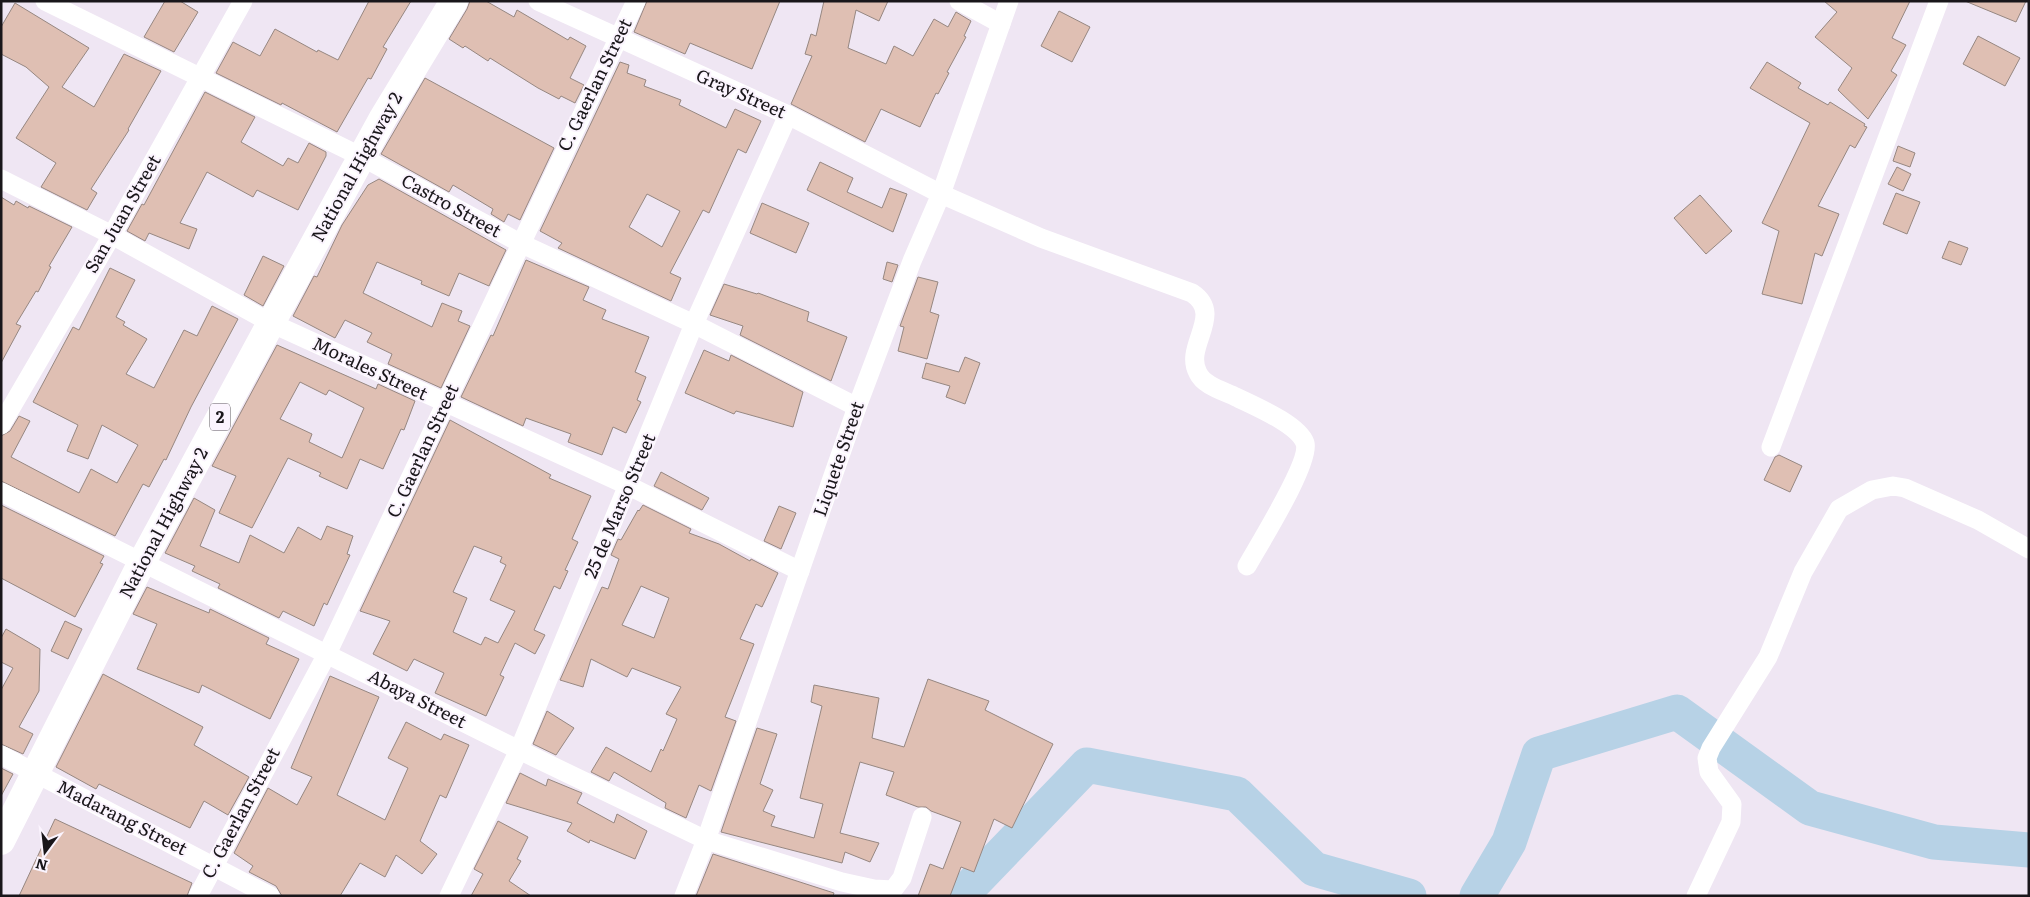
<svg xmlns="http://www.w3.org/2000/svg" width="2030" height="897" viewBox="0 0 2030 897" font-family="Literata,serif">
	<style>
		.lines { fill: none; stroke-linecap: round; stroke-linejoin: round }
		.river { stroke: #b7d2e6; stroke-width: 35 }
		.building { fill: #dfbfb3; stroke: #968781; fill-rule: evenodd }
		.street { stroke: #fff; stroke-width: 19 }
		.primary { stroke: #fff; stroke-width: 28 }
		.labels { text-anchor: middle; stroke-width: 4; stroke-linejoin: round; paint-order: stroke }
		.shield { fill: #fbf4fe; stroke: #5d595e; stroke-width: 1 }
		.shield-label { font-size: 16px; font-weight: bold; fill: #19161a }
		.street-label { font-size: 18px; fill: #19161a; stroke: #fbf4fe }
	</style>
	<rect width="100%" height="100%" fill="#efe6f3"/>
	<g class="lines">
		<g class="river">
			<path d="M961,896l126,-131 150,29 77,75 95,27"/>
			<path d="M1477,896l32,-54 30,-88 138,-42 133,96 124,34 95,8"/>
		</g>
	</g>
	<g class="building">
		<path d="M165,1h15l18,11 -24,40 -30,-15z"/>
		<path d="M369,1h42l-28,46 4,2 -16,30 -3,-1 -31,54 -55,-29 -1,2 -65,-32 17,-31 27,14 15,-27 42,23 1,-2 20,10z"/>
		<path d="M470,1h16l28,16 3,-7 51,30 2,-3 16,9 -16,32 14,7 -9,18 -14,-7 -2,3 -21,-11 -48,-30 -2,3 -23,-15 -2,2 -14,-9 18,-30z"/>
		<path d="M647,1h133l-28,68 -62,-26 -5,11 -51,-22z"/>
		<path d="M824,1h64l-9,20 -23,-11 -8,38 38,16 8,-18 19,10 21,-37 14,8 8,-15 15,9 -7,15 2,1 -19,35 2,1 -11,21 -2,-1 -16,34 -39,-18 -16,33 -74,-38 21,-48 -7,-2 6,-20 5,2z"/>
		<path d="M1824,1h86l-18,37 14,7 -15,26 6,4 -29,44 -30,-29 14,-22 -37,-31 22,-25z"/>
		<path d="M1965,1h61l-10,21z"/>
		<path d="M15,3l74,45 -27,39 32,20 30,-53 37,17 -33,58 1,1 -38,59 6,4 -10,17 -46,-23 15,-24 -40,-25 33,-51 -23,-20 -25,-13v-27z"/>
		<path d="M1059,11l31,16 -18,35 -31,-16z"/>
		<path d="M1978,36l42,22 -15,28 -42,-22z"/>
		<path d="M620,62l9,3 -2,8 19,7 -2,6 37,14 -2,5 47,23 9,-19 26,12 -15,32 -8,-4 -29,64 -6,-3 -33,63 11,5 -10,23 -113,-53 4,-5 -22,-12zM647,194l33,17 -18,36 -33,-20z"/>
		<path d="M1767,62l34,21 -3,5 30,17 2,-3 35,22 -1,2 3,1 -12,21 -5,-3 -32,61 21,8 -17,42 -7,-3 -13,51 -40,-10 17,-63 -17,-8 48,-100 -60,-35z"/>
		<path d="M425,78l129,70 -34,72 -12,-6 -4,8 -13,-8 2,-5 -40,-24 -4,7 -68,-38z"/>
		<path d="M205,92l50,25 -14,25 42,24 5,-8 10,5 11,-20 17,9v4l-28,54 -41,-20 -4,7 -46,-25 -27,51 17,6 -8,20 -40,-16 -4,8 -18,-10 15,-27 2,1z"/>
		<path d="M1898,146l17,7 -5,14 -17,-6z"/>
		<path d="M820,162l33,16 -6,14 35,16 8,-20 17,6 -14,38 -86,-42z"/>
		<path d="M1897,167l14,7 -8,17 -15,-7z"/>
		<path d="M379,179l127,71 -17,36 -30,-13 -10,23 -28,-12 1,-3 -45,-19 -14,31 69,34 10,-24 20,8 -4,10 12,5 -29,62 -53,-24 4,-10 -25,-12 5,-9 -27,-13 -10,18 -42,-22 21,-40 3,1 25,-52 26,-40z"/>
		<path d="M1896,193l24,9 -13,32 -24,-10z"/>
		<path d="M1700,195l32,36 -26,23 -32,-36z"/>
		<path d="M1,197l13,8 2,-4 12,7 1,-2 43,21 -23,39 2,1 -13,25 -2,-1 -20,33 5,2 -20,37z"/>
		<path d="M762,203l47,20 -13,30 -46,-20z"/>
		<path d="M1949,241l19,7 -7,17 -19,-7z"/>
		<path d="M263,256l21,10 -21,40 -19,-11z"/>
		<path d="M526,260l63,27 -6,13 23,10 -4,9 47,18 -14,35 11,5 -9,23 4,2 -15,31 -13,-6 -11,28 -34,-13 3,-8 -45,-16 -3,8 -62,-29 30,-62 2,1z"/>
		<path d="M887,262l11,3 -6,17 -9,-3z"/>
		<path d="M110,268l25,12 -19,37 9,5 -2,3 24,14 -21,35 28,14 30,-58 13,6 15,-30 26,13 -47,88 -25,53 -2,-1 -15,28 -6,-3 -28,52 -114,-55v-45l9,-5 9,-15 11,5 -19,36 68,36 12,-24 26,14 21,-38 -36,-20 -14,34 -21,-8 11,-26 -45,-23 40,-75 6,3z"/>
		<path d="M918,277l20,5 -8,30 9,3 -12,44 -29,-8 6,-24 -4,-1z"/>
		<path d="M724,284l33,10 1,-1 51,19 -2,9 40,16 -16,44 -91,-46 3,-9 -33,-11z"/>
		<path d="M277,345l99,44 2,-5 37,17 -11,29 -3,-1 -18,40 -23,-10 -13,30 -28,-13 2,-3 -33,-15 -36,70 -33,-15 17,-37 -24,-10zM300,382l26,13 3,-5 35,18 -22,50 -33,-16 3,-8 -32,-15z"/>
		<path d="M704,350l25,11 2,-6 72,37 -10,35 -57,-16 -2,3 -49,-21z"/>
		<path d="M965,357l15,6 -15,41 -19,-7 4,-11 -28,-8 4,-15 33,9z"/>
		<path d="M450,420l101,55 -2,3 42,18 -19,43 6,3 -13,28 3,1 -8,18 -6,-3 -20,44 11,5 -10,19 -20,-11 -15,32 4,2 -18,39 -51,-23 9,-20 -30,-14 -7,12 -34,-17 17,-33 -30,-10zM474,546l28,11 -2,5 6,3 -16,35 25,11 -17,32 -13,-6 -4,8 -28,-13 14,-34 -14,-6z"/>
		<path d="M1779,455l23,11 -12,26 -26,-12 11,-23z"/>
		<path d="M661,472l48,26 -7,12 -48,-24z"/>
		<path d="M194,498l21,12 -15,36 39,17 11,-28 34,18 14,-26 23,13 6,-14 26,10 -6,18 3,1 -23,50 -3,-2 -10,23 -31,-15 -4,7 -61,-30 2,-4 -28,-13 3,-5 -30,-13z"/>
		<path d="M1,505l103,51 -4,7 3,1 -28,53 -74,-39z"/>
		<path d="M643,505l48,24 -2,4 30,11 31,17 1,-2 27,14 -16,34 -6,-3 -16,35 14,5 -29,73 11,4 -25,70 -12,-6 -13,33 -21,-10 1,-5 -52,-31 -5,9 -18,-9 15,-25 45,25 10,-23 2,2 14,-32 -11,-5 15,-27 -49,-19 -5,9 -36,-18 -8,28 -23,-7 42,-93 6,2 11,-30 -8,-4 7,-16 3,1 17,-30 1,1zM641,586l28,12 -15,40 -32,-13z"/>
		<path d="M779,506l17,7 -15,36 -17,-8z"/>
		<path d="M147,587l62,26 1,-4 59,29 -3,6 33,15 -29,60 -68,-34 -3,8 -62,-24 20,-45 -24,-10z"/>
		<path d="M65,621l17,8 -14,30 -17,-8z"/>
		<path d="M6,629l34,20 -1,42 -20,36 14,7 -10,20 -22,-10v-54l12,-22 -12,-6v-24z"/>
		<path d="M103,674l100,53 -9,18 55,32 -21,38 -24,-14 -14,27 -91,-44 -3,5 -40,-22z"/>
		<path d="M330,676l49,21 -42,98 48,25 23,-52 -20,-10 18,-36 35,18 3,-6 25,11 -23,53 -6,-3 -20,46 17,13 -15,20 -26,-19 -11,22 -25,-14 -20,33h-58l-6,-10 -27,-14 4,-6 -19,-13 34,-65 29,17 15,-28 -21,-9z"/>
		<path d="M928,679l61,22 -4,9 68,34 -41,84 -18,-9 -20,53 -13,-5 -11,29h-32l12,-32 13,5 18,-47 -30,-11 -5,-4h-8l-32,-12 8,-23 -34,-10 -20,71 39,10 -9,19 -25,-10 -3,11 -121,-31 36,-104 20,6 -17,50 13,6 -10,21 12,5 -4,10 43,12 9,-34 -23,-6 22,-92 -11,-4 3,-17 65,13 -7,40 32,9z"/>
		<path d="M547,711l27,17 -18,27 -23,-11z"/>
		<path d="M1,768l12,6 -12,22z"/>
		<path d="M520,773l26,13 2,-7 29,12 5,2 -5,10 37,20 3,-9 30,17 -12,28 -45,-19 -1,3 -22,-12 5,-8 -66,-20z"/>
		<path d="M55,819l137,64 -5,13h-168z"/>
		<path d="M498,821l30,16 -11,22 4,2 -12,20 22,15h-60l12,-22 -9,-5z"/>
		<path d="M713,854l121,39 -1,3h-137z"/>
	</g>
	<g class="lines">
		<g class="street">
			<path d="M45,1l317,156 158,86 174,81 163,83"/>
			<path d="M538,1l250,114 153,79 100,44 151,55c33,22 -9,53 6,80 6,13 26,18 38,24 18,9 62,27 69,46 6,19 -47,103 -58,123"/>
			<path d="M959,1l42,23"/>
			<path d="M1,179l111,56 159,88 358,163 171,85"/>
			<path d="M1,425l111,-190 131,-234"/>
			<path d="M1771,447l168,-446"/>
			<path d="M1,492l518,258 187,90 136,42 32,7 19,1 9,-12 20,-61"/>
			<path d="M1,755l269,141"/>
			<path d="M198,896l129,-242 309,-653"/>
			<path d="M449,896l70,-146 175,-426 94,-209"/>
			<path d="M684,896l22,-56 151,-433 55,-146 29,-67 68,-193"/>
			<path d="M1696,896l35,-74 1,-18 -23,-32 -2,-14 4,-10 57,-91 35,-85 36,-63 33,-19 21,-4 12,2 73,32 51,29"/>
		</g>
		<path class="primary" d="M1,841l141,-279 129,-239 112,-205 71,-117"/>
	</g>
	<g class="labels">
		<rect class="shield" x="210" y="403.5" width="20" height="27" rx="4"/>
		<g class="shield-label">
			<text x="220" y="423">2</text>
		</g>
		<g class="street-label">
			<text transform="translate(595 85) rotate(-64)" y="6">C. Gaerlan Street</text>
			<text transform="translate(741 94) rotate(24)" y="6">Gray Street</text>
			<text transform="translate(357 167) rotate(-61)" y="6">National Highway 2</text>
			<text transform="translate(451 206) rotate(29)" y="6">Castro Street</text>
			<text transform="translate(123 214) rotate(-60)" y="6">San Juan Street</text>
			<text transform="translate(370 369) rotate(25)" y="6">Morales Street</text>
			<text transform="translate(423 451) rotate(-65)" y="6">C. Gaerlan Street</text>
			<text transform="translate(839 459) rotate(-71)" y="6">Liquete Street</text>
			<text transform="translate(620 506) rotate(-67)" y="6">25 de Marso Street</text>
			<text transform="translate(164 523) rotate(-62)" y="6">National Highway 2</text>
			<text transform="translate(417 699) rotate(27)" y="6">Abaya Street</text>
			<text transform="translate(241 813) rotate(-62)" y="6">C. Gaerlan Street</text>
			<text transform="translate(122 818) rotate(27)" y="6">Madarang Street</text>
		</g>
	</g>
	<rect width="2030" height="897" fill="none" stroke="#19161a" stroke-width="5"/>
	<g transform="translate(45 852) rotate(195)" stroke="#fbf4fe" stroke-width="4" paint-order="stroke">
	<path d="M0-4L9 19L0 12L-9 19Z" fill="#19161a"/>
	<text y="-8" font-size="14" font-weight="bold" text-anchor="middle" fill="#19161a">N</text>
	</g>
</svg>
